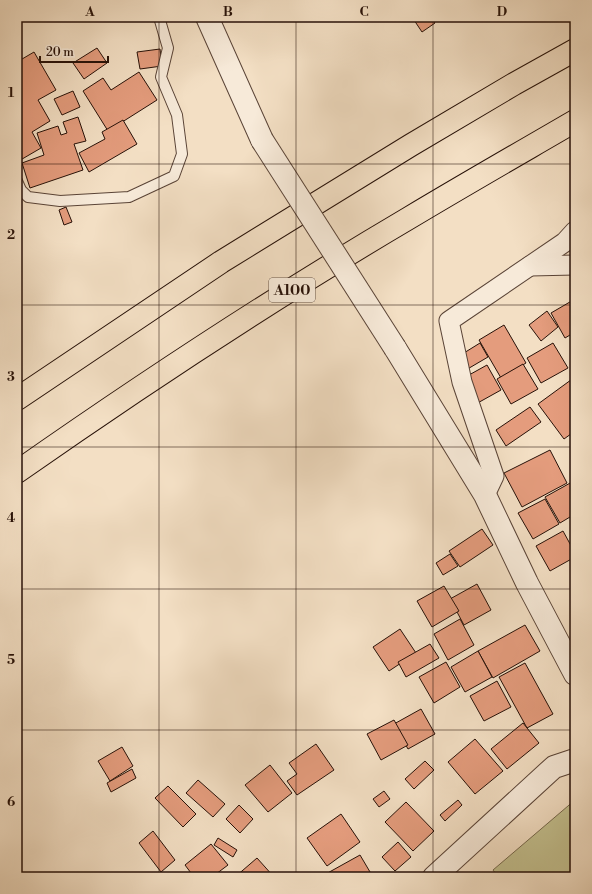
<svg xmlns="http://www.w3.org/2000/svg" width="592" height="894" viewBox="0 0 592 894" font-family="'Libre Bodoni',serif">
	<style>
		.green { fill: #c3c08f; stroke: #75684c }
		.building { fill: #e49c7d; stroke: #271108 }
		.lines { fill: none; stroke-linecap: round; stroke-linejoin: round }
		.service-casing { stroke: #5a4437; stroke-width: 12 }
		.minor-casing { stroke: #5a4437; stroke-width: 21 }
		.tertiary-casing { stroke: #5a4437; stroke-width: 24 }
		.motorway-casing { stroke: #271108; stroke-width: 24 }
		.service { stroke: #f7ead9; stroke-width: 10 }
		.minor { stroke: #f7ead9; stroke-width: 19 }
		.tertiary { stroke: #f7ead9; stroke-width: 22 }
		.motorway { stroke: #f3dfc4; stroke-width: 22 }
		.tertiary-bridge-casing { stroke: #5a4437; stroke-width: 24; stroke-linecap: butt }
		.tertiary-bridge { stroke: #f7ead9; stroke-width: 22 }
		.grid { fill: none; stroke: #271108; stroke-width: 1; stroke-opacity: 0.55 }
		.labels { text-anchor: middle; stroke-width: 4; stroke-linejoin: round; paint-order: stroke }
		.shield { fill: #f7ead9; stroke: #655247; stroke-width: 1 }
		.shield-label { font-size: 14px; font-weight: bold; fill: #271108 }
		.neatline { fill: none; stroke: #271108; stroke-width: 1.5 }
		.grid-label { font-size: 13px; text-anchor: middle; font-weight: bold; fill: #271108 }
	</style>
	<rect width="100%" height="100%" fill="#f3dfc4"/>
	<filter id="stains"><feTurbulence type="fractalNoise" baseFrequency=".005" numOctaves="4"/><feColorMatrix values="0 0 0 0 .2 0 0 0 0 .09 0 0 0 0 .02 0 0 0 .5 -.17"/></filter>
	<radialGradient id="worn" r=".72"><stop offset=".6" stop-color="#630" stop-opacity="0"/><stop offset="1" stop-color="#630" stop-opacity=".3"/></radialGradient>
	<path class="green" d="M575,800v77h-77l-5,-7z"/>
	<g class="building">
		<path d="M412,17h19l4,6 -13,9z"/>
		<path d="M17,40l4,8 -4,2z"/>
		<path d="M97,48l10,15 -23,16 -11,-16z"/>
		<path d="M160,49l2,17 -22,3 -3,-17z"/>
		<path d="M34,52l22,38 -18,10 12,21 -18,11 9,16 -24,14v-100z"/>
		<path d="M139,72l18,28 -49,31 -25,-40 20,-13 8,12z"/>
		<path d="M73,91l7,16 -18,8 -8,-16z"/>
		<path d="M78,117l8,24 -12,3 9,26 -53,18 -8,-25 22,-8 -7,-22 21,-7 3,9 6,-2 -4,-11z"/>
		<path d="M123,120l14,24 -48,28 -10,-19 26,-14 -3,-7z"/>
		<path d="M66,207l6,15 -8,3 -5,-15z"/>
		<path d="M575,299v33l-10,6 -14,-25z"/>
		<path d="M547,311l11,16 -17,14 -12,-16z"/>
		<path d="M504,325l22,38 -25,15 -22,-38z"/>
		<path d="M480,343l8,14 -29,17 -8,-13z"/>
		<path d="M553,343l15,25 -27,15 -14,-25z"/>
		<path d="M523,364l15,25 -27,15 -14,-25z"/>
		<path d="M487,365l14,25 -27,15 -14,-25z"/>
		<path d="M575,377v54l-11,8 -26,-35z"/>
		<path d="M530,407l11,15 -35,24 -10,-16z"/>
		<path d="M550,450l17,33 -45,24 -18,-34z"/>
		<path d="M572,482l3,5v27l-15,9 -15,-26z"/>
		<path d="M545,499l14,25 -26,15 -15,-26z"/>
		<path d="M482,529l11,16 -33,22 -11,-16z"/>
		<path d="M563,531l12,22v4l-25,14 -14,-25z"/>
		<path d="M450,554l8,12 -15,9 -7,-12z"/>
		<path d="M477,584l14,26 -27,15 -14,-26z"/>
		<path d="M444,586l15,25 -27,16 -15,-26z"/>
		<path d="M460,619l14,26 -26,15 -14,-26z"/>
		<path d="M525,625l15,26 -47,27 -15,-27z"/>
		<path d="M400,629l16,24 -27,18 -16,-24z"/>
		<path d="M430,644l9,14 -33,19 -8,-15z"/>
		<path d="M478,651l14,26 -27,15 -14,-25z"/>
		<path d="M446,662l14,25 -26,16 -15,-26z"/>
		<path d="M525,663l28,51 -26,14 -28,-51z"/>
		<path d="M497,681l14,26 -27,14 -14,-25z"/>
		<path d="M421,709l14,25 -27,15 -14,-25z"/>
		<path d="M394,720l14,25 -27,15 -14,-26z"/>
		<path d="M523,723l16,20 -32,26 -16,-20z"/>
		<path d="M475,739l28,32 -28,23 -27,-32z"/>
		<path d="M316,744l18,26 -37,25 -10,-14 10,-7 -8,-11z"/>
		<path d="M122,747l11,19 -23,15 -12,-20z"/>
		<path d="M425,761l9,9 -20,19 -9,-10z"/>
		<path d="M270,765l22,28 -24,19 -23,-27z"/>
		<path d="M132,769l4,9 -25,14 -4,-9z"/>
		<path d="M198,780l27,24 -12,13 -27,-24z"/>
		<path d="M168,786l28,28 -13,13 -28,-29z"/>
		<path d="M384,791l6,8 -11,8 -6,-8z"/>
		<path d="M458,800l4,5 -17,16 -5,-6z"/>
		<path d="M406,802l28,29 -21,20 -28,-29z"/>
		<path d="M239,805l14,14 -13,14 -14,-14z"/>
		<path d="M341,814l19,28 -33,24 -20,-28z"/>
		<path d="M153,831l22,29 -14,12 -22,-29z"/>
		<path d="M218,838l19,12 -4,7 -19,-12z"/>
		<path d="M398,842l13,15 -16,14 -13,-14z"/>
		<path d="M211,844l17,21 -16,12h-18l-9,-12z"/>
		<path d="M360,855l13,22h-48l-1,-2z"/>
		<path d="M257,858l17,19h-39z"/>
	</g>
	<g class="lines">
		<g class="service-casing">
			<path id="service" d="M17,181l4,9 7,7 32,4 69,-4 45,-21 8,-22 -5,-39 -16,-38 7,-29 -9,-31"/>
		</g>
		<g class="minor-casing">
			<g id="minor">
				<path d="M530,266l45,-1"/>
				<path d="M485,495l9,-19 -32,-94 -13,-61 116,-79 10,-11"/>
			</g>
		</g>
		<g class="tertiary-casing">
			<g id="tertiary">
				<path d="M207,17l55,123"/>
				<path d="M395,348l90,147 42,88 48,91"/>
				<path d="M434,877l120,-110 21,-7"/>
			</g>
		</g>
		<g class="motorway-casing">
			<g id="motorway">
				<path d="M17,399l204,-137 190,-117 103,-61 61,-34"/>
				<path d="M17,472c127,-89 258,-175 392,-254 55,-33 111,-65 166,-97"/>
			</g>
		</g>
		<use href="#service" class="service"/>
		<use href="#minor" class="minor"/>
		<use href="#tertiary" class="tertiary"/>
		<use href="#motorway" class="motorway"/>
		<g class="tertiary-bridge-casing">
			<path id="tertiary-bridge" d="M262,140l133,208"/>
		</g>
		<use href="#tertiary-bridge" class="tertiary-bridge"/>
	</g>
	<path class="grid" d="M159,17v860M296,17v860M433,17v860M17,164h558M17,305h558M17,447h558M17,589h558M17,730h558"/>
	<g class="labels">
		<rect class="shield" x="269" y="278" width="46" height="24" rx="3"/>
		<g class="shield-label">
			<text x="292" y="295">A100</text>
		</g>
	</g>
	<rect width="592" height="894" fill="none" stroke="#f3dfc4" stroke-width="44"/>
	<path d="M40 56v6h68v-6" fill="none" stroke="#271108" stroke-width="2"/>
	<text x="46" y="56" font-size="12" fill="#271108" stroke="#f7ead9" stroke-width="3" paint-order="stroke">20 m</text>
	<rect x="22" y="22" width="548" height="850" class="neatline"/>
	<g class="grid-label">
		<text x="90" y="16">A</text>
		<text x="228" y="16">B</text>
		<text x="364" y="16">C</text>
		<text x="502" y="16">D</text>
		<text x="11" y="97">1</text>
		<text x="11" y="239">2</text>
		<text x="11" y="381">3</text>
		<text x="11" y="522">4</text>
		<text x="11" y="664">5</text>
		<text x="11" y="806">6</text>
	</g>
	<rect width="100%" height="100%" filter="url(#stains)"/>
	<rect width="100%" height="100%" fill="url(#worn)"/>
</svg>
